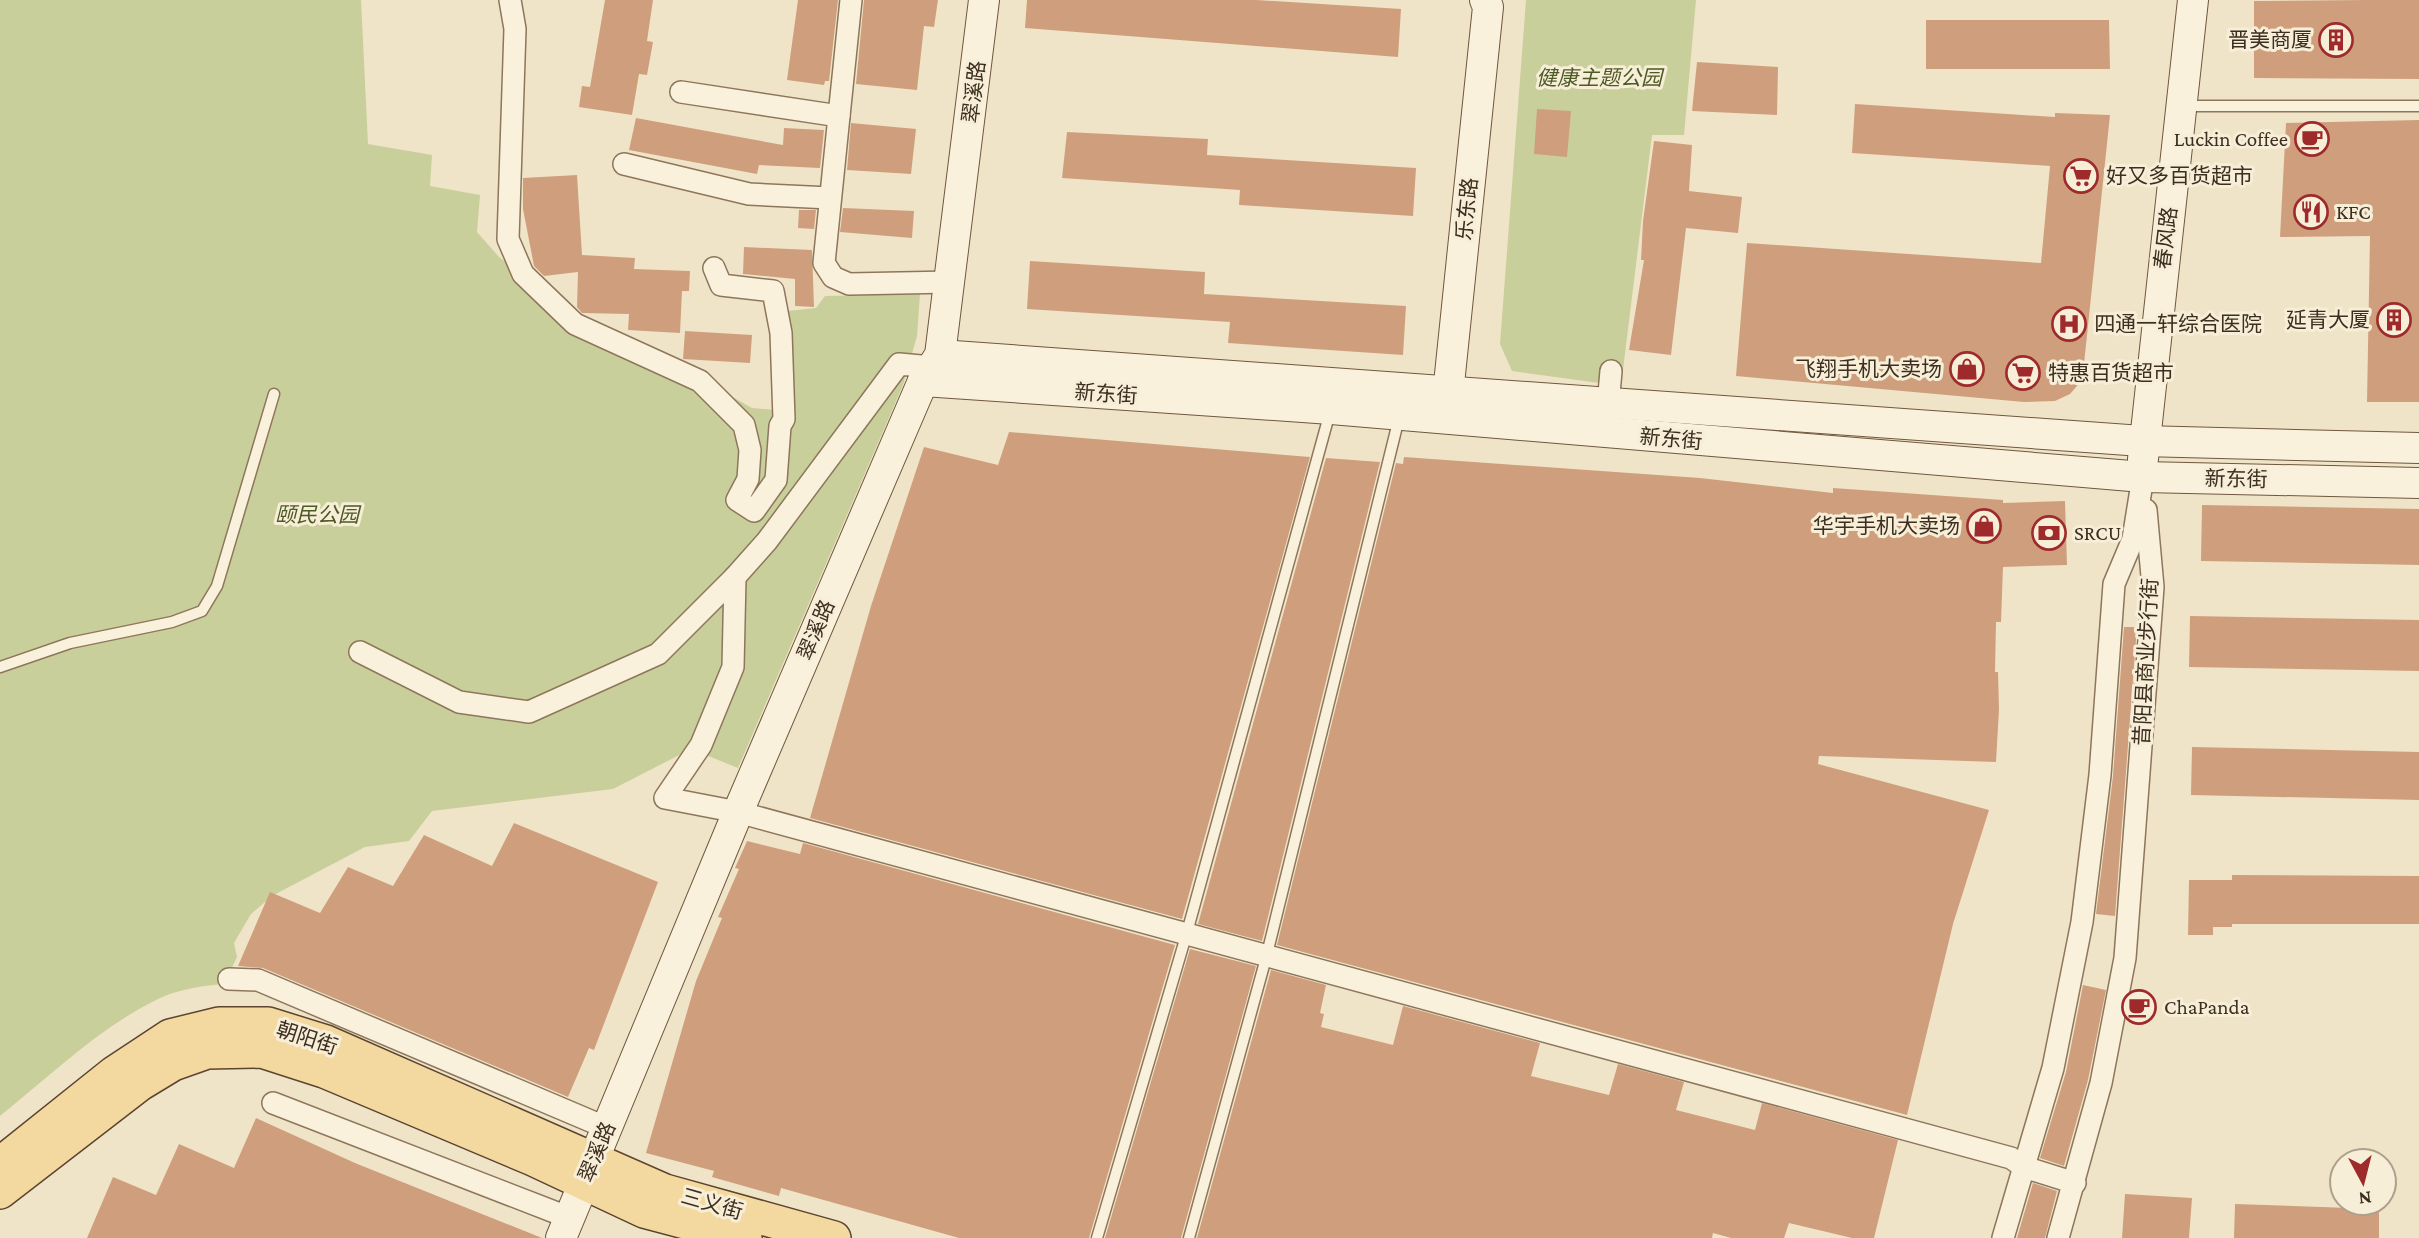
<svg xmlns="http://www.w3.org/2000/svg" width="2419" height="1238" viewBox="0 0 2419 1238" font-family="'Crimson Pro','Noto Sans SC',serif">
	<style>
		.green { fill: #c9cf9b }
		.building { fill: #cf9f7d }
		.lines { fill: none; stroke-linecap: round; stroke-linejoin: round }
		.lane-casing { stroke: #8d765c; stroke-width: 13 }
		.street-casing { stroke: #8d765c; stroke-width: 24 }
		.secondary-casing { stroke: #6f573f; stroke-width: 32 }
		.primary-casing { stroke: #5b4430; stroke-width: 36 }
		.lane { stroke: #faf1dc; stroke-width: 10 }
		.street { stroke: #faf1dc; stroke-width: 21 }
		.secondary { stroke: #faf1dc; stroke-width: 30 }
		.primary { stroke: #f3d9a0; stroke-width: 33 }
		.labels { text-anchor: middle; stroke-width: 6; stroke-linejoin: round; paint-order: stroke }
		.poi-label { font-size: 21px; fill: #3d2e20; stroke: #f7eed8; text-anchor: start }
		.park-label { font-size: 21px; font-style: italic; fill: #4d5a26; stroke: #f7eed8 }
		.street-label { font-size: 21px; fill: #3d2e20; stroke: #f7eed8 }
	</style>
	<rect width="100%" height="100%" fill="#f0e4c8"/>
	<g class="green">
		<path d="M0,0h361l7,144 64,11 -2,31 50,9 -3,37 22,25 79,61 89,42 85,48 37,3 -2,-100 29,-3 9,-12 95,-2 -3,42 -14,49 -165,383 -47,-19 -78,40 -181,22 -23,30 -44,6 -93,49 -21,18 -17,29 3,14 -13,27c-22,2 -47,5 -68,16 -57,28 -106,76 -156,116z"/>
		<path d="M1526,0h170l-12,135h-32l-31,251 -109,-15 -12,-27z"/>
	</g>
	<g class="building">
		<path d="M605,0h48l-6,41 6,1 -6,33 -8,-1 -7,41 -53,-8 3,-21 8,1z"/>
		<path d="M798,0h40l-9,81h-4l-1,4 -37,-5z"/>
		<path d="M864,0h74l-4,27 -10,-1 -7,64 -61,-6z"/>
		<path d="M1027,0h229l145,9 -3,48 -373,-29z"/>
		<path d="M2367,0h52v79l-165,-1v-77z"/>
		<path d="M1926,20h183l1,49h-184z"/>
		<path d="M1697,62l81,5 -1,48 -85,-4z"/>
		<path d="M1855,104l200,13v-4l55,2 -26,249 -7,22 -7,8 -15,7 -31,1 -288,-26 11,-133 294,20 9,-97 -198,-13z"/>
		<path d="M1537,109l34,2 -4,46 -33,-3z"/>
		<path d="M636,118l147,27 1,-17 40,2 -4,38 -61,-3 -2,9 -128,-24z"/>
		<path d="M2419,120v282h-52l3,-166 -90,1 6,-114z"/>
		<path d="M851,123l65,6 -5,45 -64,-4z"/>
		<path d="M1067,132l141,7 -1,16 209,13 -3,48 -174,-11 1,-15 -178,-12z"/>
		<path d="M1654,141l38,4 -3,46 53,6 -4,36 -52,-5 -15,127 -42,-5 15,-90h-3l2,-39z"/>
		<path d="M577,175l5,80 53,3 -1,11 56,2 -1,20h-7l-2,42 -52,-3 1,-16 -47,-1 -5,-6 1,-35 -34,4 -10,-10 -11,-57v-31z"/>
		<path d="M843,208l71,3 -2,27 -72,-6z"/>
		<path d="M799,210h17l-2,19 -16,-1z"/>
		<path d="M744,247l68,3 2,57 -19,-1v-27l-52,-5z"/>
		<path d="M1030,261l175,11 -1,22 202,12 -3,49 -175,-12 2,-21 -203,-13z"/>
		<path d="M685,331l67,4 -2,28 -67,-4z"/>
		<path d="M1009,432l301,25 -128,462 -372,-101 61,-212 53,-159 74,18z"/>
		<path d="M1404,457l296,21 133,15v-5l170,12v3l62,-2 2,64 -64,2 -2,55h-5l-1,50h3l1,37 -3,53 -177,-6 -1,8 171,46 -36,114 -46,191 -630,-170 119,-482 7,1z"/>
		<path d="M1326,458l54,4 -118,479 -64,-17z"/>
		<path d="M2202,505l217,4v56l-218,-4z"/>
		<path d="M2190,616l229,4v51l-230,-4z"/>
		<path d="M2124,627h13l-22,289 -19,-2 17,-138z"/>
		<path d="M2192,747l227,5v48l-228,-5z"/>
		<path d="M514,823l144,59 -64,168 -5,-2 -21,49 -305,-129 -25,-2 32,-74 50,21 28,-46 45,19 31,-51 68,31z"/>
		<path d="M747,841l53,13 3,-11 372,102 -86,293h-130l-178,-50 -2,8 -67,-19 2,-6 -68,-18 50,-172 26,-63 -4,-1 21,-48 -4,-1z"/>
		<path d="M2232,875l187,1v48h-187v3h-19v8h-25l1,-55h43z"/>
		<path d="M1190,949l66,17 -75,272h-76z"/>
		<path d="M1271,970l55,15 -6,28 4,1 -3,13 72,18 10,-39 137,37 -9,33 78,19 9,-31 66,18 -8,28 79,20 7,-27 136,37 -24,98h-22l-63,-15 -5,15h-53l-18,-5 -1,5h-515z"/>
		<path d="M2083,985l23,5 -18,90 -24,86 -24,-8 26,-86z"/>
		<path d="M256,1118l99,45 187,75h-455l26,-61 43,18 23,-51 55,24z"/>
		<path d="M2033,1183l24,8 -12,47h-28z"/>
		<path d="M2125,1194l67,4 -3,40h-67z"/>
		<path d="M2235,1204l144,5v29h-145z"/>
	</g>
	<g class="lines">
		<g class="lane-casing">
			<g id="lane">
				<path d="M2184,106h235"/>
				<path d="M0,667l70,-24 102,-21 30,-11 15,-25 57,-192"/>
				<path d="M1097,1238l89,-302 144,-524"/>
				<path d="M1189,1238l77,-280 133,-540"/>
			</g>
		</g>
		<g class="street-casing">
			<g id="street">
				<path d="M510,0l5,29 -7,210 15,35 52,50 125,57 44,44 6,25 -2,29 -11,21 17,11 22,-31 4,-54 4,-7 -3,-86 -8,-42 -52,-6 -7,-17"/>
				<path d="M681,92l158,24 -15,147 9,14 16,7 102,-2"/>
				<path d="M839,116l12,-116"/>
				<path d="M624,164l125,30 81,4"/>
				<path d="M1608,405l3,-34"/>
				<path d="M735,577l-2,90 -32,78 -36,53 73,14c424,118 850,227 1273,346l13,9 51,16"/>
				<path d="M360,652l99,50 70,10 129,-58 77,-77 32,-36 132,-177 33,3"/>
				<path d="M229,979l29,1 349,148"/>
				<path d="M273,1103l297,115"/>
				<path d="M2003,1238l50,-170 29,-146 18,-147 14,-191 19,-45 10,-62"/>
				<path d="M2058,1238l43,-155 24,-125 28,-371 -7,-77"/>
			</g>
		</g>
		<g class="secondary-casing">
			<g id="secondary">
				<path d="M940,355l1202,86 277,7"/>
				<path d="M923,381l408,28 812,68 276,6"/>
				<path d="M1446,413l42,-406 -3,-7"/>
				<path d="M2143,459l50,-459"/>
				<path d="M561,1238l177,-426 185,-431 17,-26 44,-355"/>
			</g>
		</g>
		<g class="primary-casing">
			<g id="primary">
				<path d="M0,1164l114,-91 56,-37 49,-12h49l58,18 339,149 169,47"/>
				<path d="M0,1192l140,-108 33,-20 34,-12 55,-1 62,20 209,88 111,52 101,27"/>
			</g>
		</g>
		<use href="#lane" class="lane"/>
		<use href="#street" class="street"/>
		<use href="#secondary" class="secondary"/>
		<use href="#primary" class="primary"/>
	</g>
	<defs>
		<g id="building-ring" transform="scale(1.75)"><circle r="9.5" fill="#f7eed8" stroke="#9e2a2b" stroke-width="1.5"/><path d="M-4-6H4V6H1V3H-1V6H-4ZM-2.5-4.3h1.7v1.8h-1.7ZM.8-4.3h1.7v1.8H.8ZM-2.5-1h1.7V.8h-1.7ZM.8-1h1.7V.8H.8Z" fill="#9e2a2b"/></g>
		<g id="cafe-ring" transform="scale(1.75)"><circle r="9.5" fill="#f7eed8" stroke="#9e2a2b" stroke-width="1.5"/><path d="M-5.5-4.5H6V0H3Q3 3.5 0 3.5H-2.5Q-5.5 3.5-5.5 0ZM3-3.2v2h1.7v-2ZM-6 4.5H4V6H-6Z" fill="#9e2a2b"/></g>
		<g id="supermarket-ring" transform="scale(1.75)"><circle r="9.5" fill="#f7eed8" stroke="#9e2a2b" stroke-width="1.5"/><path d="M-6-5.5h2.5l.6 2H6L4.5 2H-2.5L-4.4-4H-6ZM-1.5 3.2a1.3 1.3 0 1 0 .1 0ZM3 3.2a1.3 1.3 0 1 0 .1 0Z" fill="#9e2a2b"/></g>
		<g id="restaurant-ring" transform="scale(1.75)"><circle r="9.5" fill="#f7eed8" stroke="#9e2a2b" stroke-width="1.5"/><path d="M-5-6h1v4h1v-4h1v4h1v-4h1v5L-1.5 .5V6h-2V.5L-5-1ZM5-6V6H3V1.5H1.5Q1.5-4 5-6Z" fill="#9e2a2b"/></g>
		<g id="hospital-ring" transform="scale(1.75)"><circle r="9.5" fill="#f7eed8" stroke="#9e2a2b" stroke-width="1.5"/><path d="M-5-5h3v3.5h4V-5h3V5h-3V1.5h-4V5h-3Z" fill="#9e2a2b"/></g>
		<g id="shop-ring" transform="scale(1.75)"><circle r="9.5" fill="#f7eed8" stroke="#9e2a2b" stroke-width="1.5"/><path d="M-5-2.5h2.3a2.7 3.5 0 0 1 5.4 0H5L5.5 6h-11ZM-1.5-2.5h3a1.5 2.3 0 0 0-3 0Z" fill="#9e2a2b"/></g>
		<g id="bank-ring" transform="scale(1.75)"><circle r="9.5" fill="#f7eed8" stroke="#9e2a2b" stroke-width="1.5"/><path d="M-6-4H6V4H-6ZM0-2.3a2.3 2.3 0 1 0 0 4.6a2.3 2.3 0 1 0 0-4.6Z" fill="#9e2a2b"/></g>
	</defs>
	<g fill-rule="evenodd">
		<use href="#building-ring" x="2336" y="40"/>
		<use href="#cafe-ring" x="2312" y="139"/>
		<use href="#supermarket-ring" x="2081" y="176"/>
		<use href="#restaurant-ring" x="2311" y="212"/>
		<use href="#building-ring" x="2394" y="320"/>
		<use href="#hospital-ring" x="2069" y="324"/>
		<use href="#shop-ring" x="1967" y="369"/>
		<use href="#supermarket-ring" x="2023" y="373"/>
		<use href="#shop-ring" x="1984" y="526"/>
		<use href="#bank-ring" x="2049" y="533"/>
		<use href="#cafe-ring" x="2139" y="1007"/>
	</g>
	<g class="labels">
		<g class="poi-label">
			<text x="2312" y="47" text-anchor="end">晋美商厦</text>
			<text x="2288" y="146" text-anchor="end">Luckin Coffee</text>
			<text x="2106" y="183">好又多百货超市</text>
			<text x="2336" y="219">KFC</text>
			<text x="2370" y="327" text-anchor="end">延青大厦</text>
			<text x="2094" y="331">四通一轩综合医院</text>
			<text x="1942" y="376" text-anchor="end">飞翔手机大卖场</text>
			<text x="2048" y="380">特惠百货超市</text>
			<text x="1960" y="533" text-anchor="end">华宇手机大卖场</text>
			<text x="2074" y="540">SRCU</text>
			<text x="2164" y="1014">ChaPanda</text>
		</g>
		<g class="park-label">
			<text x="1599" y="85">健康主题公园</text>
			<text x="317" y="522">颐民公园</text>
		</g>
		<g class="street-label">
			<text transform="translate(974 92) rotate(-83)" y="7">翠溪路</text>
			<text transform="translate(1467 209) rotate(-84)" y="7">乐东路</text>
			<text transform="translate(2166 238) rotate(-83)" y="7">春风路</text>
			<text transform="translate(1106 394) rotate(4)" y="7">新东街</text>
			<text transform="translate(1671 439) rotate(5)" y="7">新东街</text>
			<text transform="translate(2236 479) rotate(1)" y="7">新东街</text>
			<text transform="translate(816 630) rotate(-67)" y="7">翠溪路</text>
			<text transform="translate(2146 662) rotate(-87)" y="7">昔阳县商业步行街</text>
			<text transform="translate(307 1038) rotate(18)" y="7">朝阳街</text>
			<text transform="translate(597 1152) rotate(-67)" y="7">翠溪路</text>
			<text transform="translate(712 1204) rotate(16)" y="7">三义街</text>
		</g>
	</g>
	<g transform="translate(2363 1182) rotate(173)"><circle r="33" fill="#f7eed8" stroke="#ada18e" stroke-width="2"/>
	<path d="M0-5L12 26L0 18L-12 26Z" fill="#9e2a2b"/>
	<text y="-10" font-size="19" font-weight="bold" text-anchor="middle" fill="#3d2e20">N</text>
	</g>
</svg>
